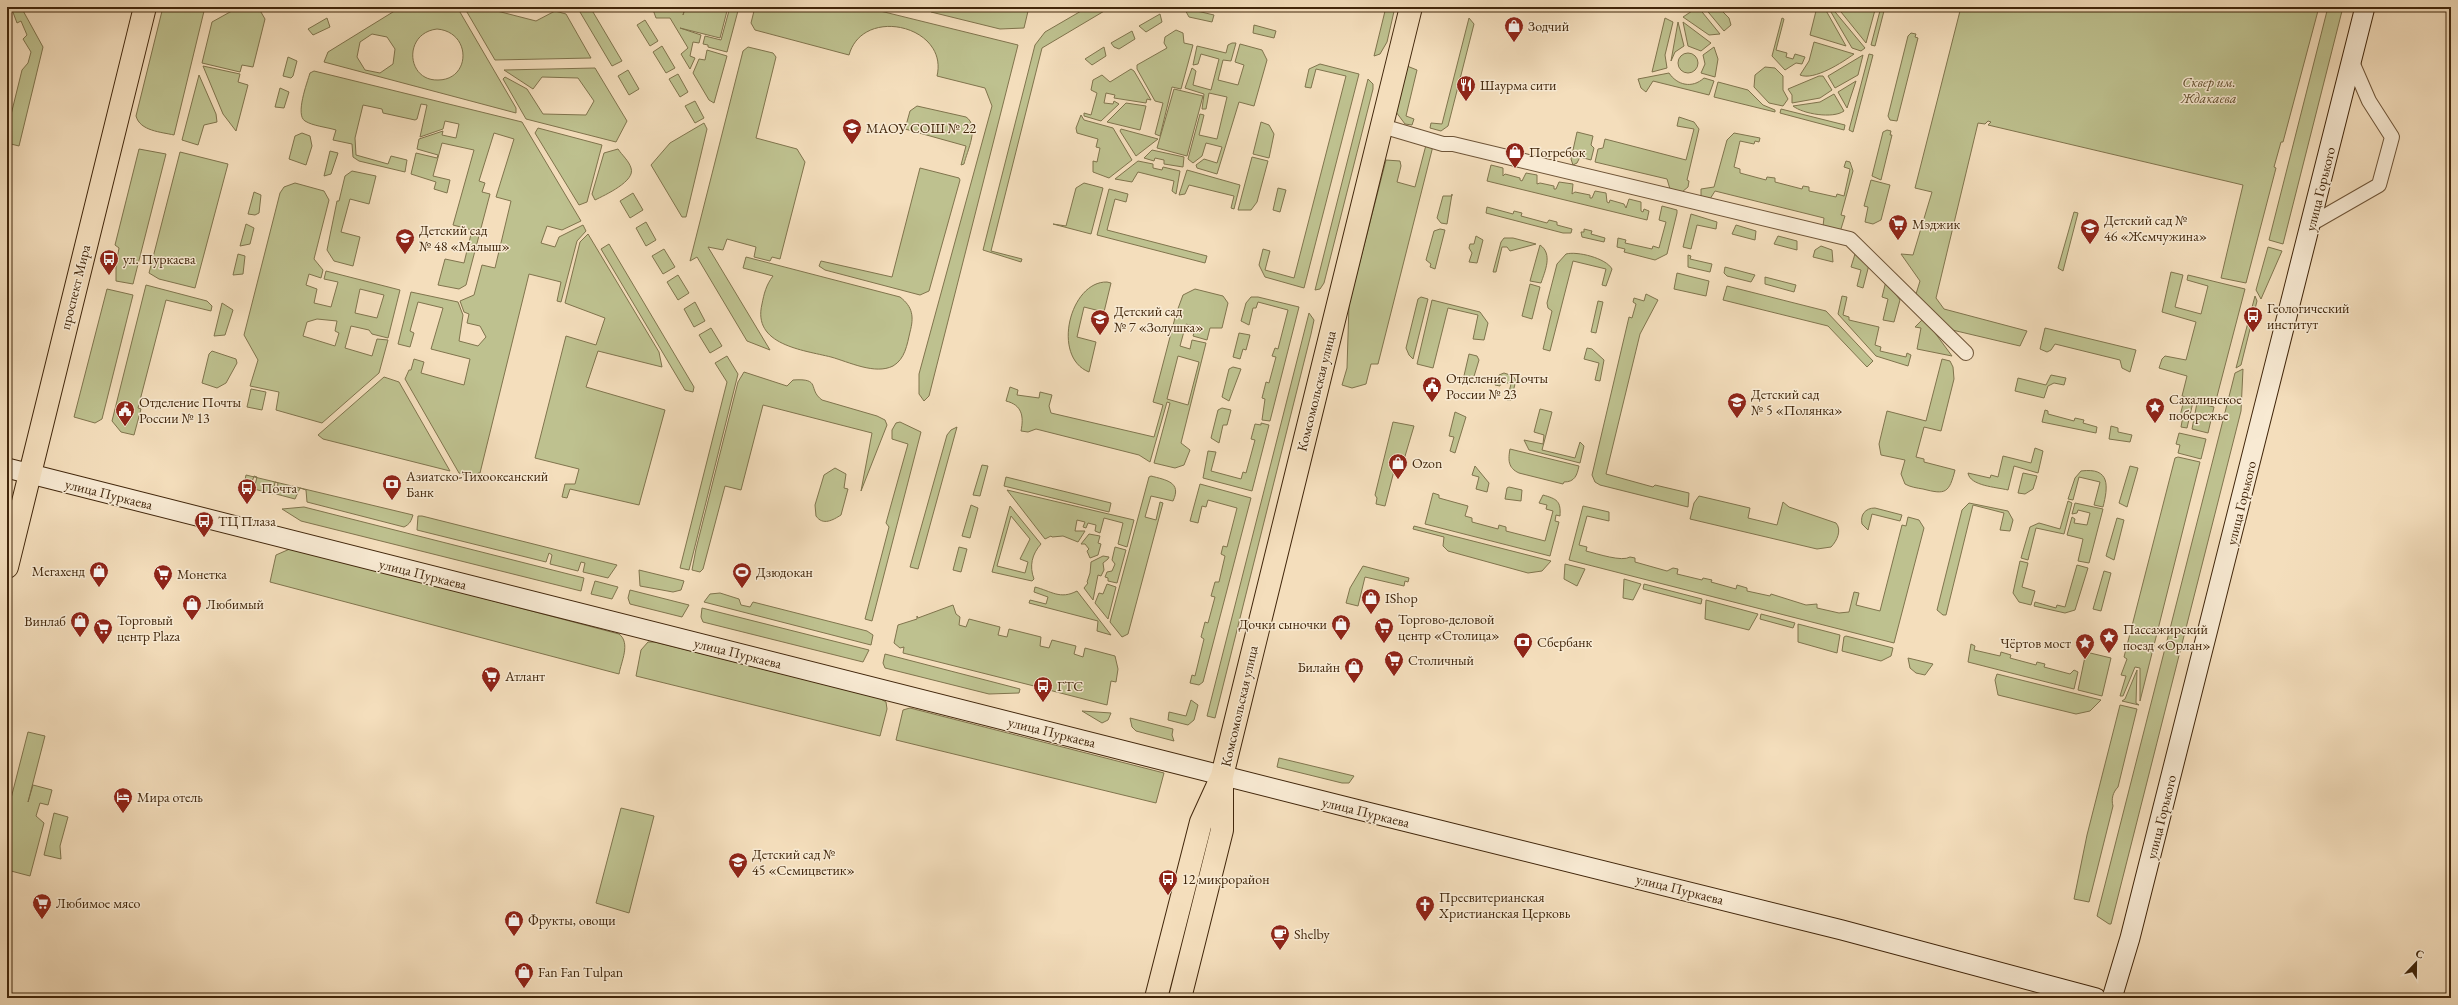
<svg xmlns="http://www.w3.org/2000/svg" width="2458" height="1005" viewBox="0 0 2458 1005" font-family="'EB Garamond',serif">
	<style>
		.green { fill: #bec18f; stroke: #80744d; fill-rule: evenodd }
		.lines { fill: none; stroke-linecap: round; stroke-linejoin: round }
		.minor-casing { stroke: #6e5437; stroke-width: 16 }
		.secondary-casing { stroke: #41260b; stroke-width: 21 }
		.primary-casing { stroke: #41260b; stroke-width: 24 }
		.minor { stroke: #f8ead3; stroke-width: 14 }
		.secondary { stroke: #f8ead3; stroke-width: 19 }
		.primary { stroke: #f4debc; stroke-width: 22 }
		.labels { text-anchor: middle; stroke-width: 3; stroke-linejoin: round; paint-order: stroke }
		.poi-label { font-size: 14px; fill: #41260b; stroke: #f8ead3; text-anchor: start }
		.park-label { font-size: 14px; font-style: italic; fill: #604d2c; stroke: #f8ead3 }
		.street-label { font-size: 14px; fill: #41260b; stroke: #f8ead3 }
	</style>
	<rect width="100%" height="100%" fill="#f4debc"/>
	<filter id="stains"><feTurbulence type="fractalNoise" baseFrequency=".005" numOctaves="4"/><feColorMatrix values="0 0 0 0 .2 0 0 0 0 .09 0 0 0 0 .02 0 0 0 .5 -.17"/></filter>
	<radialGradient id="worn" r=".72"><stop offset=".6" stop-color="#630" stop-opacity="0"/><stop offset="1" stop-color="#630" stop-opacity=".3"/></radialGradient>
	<g class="green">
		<path d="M11,7h10l22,40 -24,99 -12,-3v-12l15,-61 6,-7 3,-11 -8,-13 4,-4 -6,-14 -4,2z"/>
		<path d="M163,7h42l-31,128c-13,-3 -34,-4 -38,-19z"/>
		<path d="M239,7h19l7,12 -12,48 -11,-2 -2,7 -38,-9 10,-41z"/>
		<path d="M401,7h56l59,101v5l-192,-51 4,-10zM437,29c35,3 34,51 1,51 -32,1 -35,-47 -1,-51zM372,34l15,3 8,12 -2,15 -13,9 -15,-3 -8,-13 3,-15z"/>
		<path d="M464,7h31l2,4 39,10 19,-10 11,3 25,44 -96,2z"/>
		<path d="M577,7h13l32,54 -10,5z"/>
		<path d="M652,7h33l-2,8 3,-8h42l-8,31 -40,-10 21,7 -2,8 -6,-1 -3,14 5,2 -5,11 -9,-15 7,-6 -18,-30h-14z"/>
		<path d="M730,7h9l-12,45 -19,-5v-2l-5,-1 2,-8 16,4z"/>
		<path d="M755,7h109l154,38 -89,351 -5,5 -5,-7v-20l73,-268 -7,-18 -48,-12c12,-50 -74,-71 -88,-21l-94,-25 -4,-7z"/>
		<path d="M932,7h97l-5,21 -24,1 -69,-17z"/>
		<path d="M1088,7h23l-69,41 -51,203 31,8 -1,3 -38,-12 52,-205 10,-13z"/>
		<path d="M1386,7h9l-8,35 -7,12 -6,2z"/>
		<path d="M1698,7l22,27 -11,1 -26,-18z"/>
		<path d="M1704,7h14l11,11 2,7 -7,6z"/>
		<path d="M1817,7h7l22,39 -36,-11z"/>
		<path d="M1828,7h3l34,41 -4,3 -9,-3z"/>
		<path d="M1837,7h36l2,3 -9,33z"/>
		<path d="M1881,7h4l-10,39 -4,-1z"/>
		<path d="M1961,7h358l-36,135h-2l-7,25 2,1 -30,115 -25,-5 22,-93 -255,-60 3,-3 -3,-1 -3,3 -7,-1 -42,175 8,11 83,22 -7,15 -72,-17 -9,-4 -23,-31 4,-13 -19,-27 12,1 19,-63 -17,-4z"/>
		<path d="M2328,7h15l-60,237 -14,-4z"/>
		<path d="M1184,8l30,7 -2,7 -23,-5z"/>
		<path d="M1160,14l2,8 -16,10 -7,-6z"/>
		<path d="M327,18l3,9 -17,8 -5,-6z"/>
		<path d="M1469,18l5,6 -26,102 -7,5 -11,-3 1,-5 11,1z"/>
		<path d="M1665,18l8,4 -8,33 2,13 -15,4z"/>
		<path d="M1782,18l2,1 -8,31 11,3 -1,4 7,2 2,-5 10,3 -3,7 -6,-1 -11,7 -13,-14z"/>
		<path d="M645,20l13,21 -8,5 -13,-21z"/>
		<path d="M1678,22l6,24 -9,6 -4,9z"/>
		<path d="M1683,22l28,21 -10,8 -13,-5z"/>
		<path d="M1254,25l22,6 -2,7 -21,-5z"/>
		<path d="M1176,30l7,3 1,10 9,2 -12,44 -9,-2 -12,49 -5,-2 8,-31 -8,-2 -18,-32v-4l30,-17 -3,-5 1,-6z"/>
		<path d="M1132,31l3,8 -16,10 -5,-2 -3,-4z"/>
		<path d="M1911,33l5,1 -1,3 3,1 -21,83 -7,-1 -2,-4 20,-80z"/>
		<path d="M1814,42l40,12c-11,8 -40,27 -54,21l9,-14z"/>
		<path d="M1232,43h4l-5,18 -8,-1 -5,20 20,5 6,-20 -9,-3 5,-18 22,6 5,10 -13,46 -15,-4 -22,72 -20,-6 -1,-3 8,-6 13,4 5,-16 -16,-4 -4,13 -9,7 -5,-4 12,-45 4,1 -5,20 18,4 10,-42 -18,-4 -3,16h-4l2,-15 -19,-6 7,-20 4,3 -3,14 18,5 8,-31 -18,-5 -3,10 -5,1 4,-19 29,7 2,-8z"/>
		<path d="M662,46l13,22 -9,5 -13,-21z"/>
		<path d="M748,47l25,6 3,4 -20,81 41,11 8,13 -25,97 -8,-2 -2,4 -16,-4 2,-10 -29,-8 -4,11 -15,-3 62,103 -23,-9 -50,-84 -7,4 53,-210z"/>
		<path d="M1104,47l2,9 -14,9 -7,-6z"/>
		<path d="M1714,47l4,12 -3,18 -14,-4 4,-9 -2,-9z"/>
		<path d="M707,50l20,6 -13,47 -5,-3 -16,-27 6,-14 6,1z"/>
		<circle cx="1688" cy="63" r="10"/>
		<path d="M1869,54l4,1 -20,77 -4,-2z"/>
		<path d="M1863,55l-5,20 -23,13 -7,-12z"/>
		<path d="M288,57l9,4 -4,15 -2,2 -8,-2z"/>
		<path d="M1320,64l39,10 -55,214 -39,-11 -6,-12 4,-16 7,2 -5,19 29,8 52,-202 -30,-7 -5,19 -6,-1 4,-18z"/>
		<path d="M203,66l37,8 -2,8 10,3 -12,46 -13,-17z"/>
		<path d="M1407,66l10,4 -11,46 8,3 -2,6 -7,-1 -9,-12z"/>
		<path d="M1765,67l10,1 8,8v14l5,9 -5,7 -14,-3 -15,-16 1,-12z"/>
		<path d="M595,68l32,53 -11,21 -90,-23 -23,-40 2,-2 22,12 16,25 43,1 8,-14 -16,-23 -36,-1 -9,12 -29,-19z"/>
		<path d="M1131,69l3,2 17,29 -4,-1 -1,4 -32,-5 1,-3 -9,-2 -2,10 9,1 1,-3 5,3 -18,17 -17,-5v-3l7,2 6,-22 -6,-3 2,-10 9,-5 8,7z"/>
		<path d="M628,70l11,19 -10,6 -11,-19z"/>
		<path d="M314,71l208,51 59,99 -19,9 -15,-4 -6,17 14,4 4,-10 24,-12 3,6 -9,10 -16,61 -4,-1 4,-19 -32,-8 -49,199h-2l-2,5 -17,-5 -54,-94 4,-9h2l3,-11 10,3 -3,11 43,12 6,-26 -39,-10 12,-41 -25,-6 -8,29 4,2 -4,14 -12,-3 13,-52 47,10 5,13 -4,26 19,5 8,-9 -6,-11 -13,-3 2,-9 -5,-2 -4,-11 14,-6 8,-30 13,3 16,-67 -15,-4 18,-58 -20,-6 -15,48 6,2 -3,9 8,2 -24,91 -7,4 -21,-4 7,-26 19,4 8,-33 -19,-5 21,-75 -32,-7 -9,33 17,4 -3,13 -13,-4 2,-7 -25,-8 5,-21 21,5 1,-3 -21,-6 2,-10 24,-8 -1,4 14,3 3,-14 -14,-3 -2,8 -23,8 7,-32 -6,-1 -4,15 -2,1 -32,-7 -1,-4 -19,-4 -8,33 1,17 32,9 3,-8 16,4 -2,12 -46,-11 -6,-4 -1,-13 -19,-4 3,-10c-10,-3 -23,-4 -31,-9 -10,-6 2,-38 5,-48z"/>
		<path d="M1669,73c8,12 23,16 35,5l10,3 -5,14 -56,-14 -7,11 -5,-4 -3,-9z"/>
		<path d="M678,74l10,18 -8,5 -11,-18z"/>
		<path d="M199,75l17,39 1,8 -13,3 -6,20 -16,-5z"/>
		<path d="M1819,76h4l9,14 -12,8 -28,5v-8l-4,-6z"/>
		<path d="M1368,79l5,5v5l-49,194 -4,6 -5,1z"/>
		<path d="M1856,81l-9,27 -9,-16z"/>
		<path d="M1718,82l30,8 15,15 12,5v2l-61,-15z"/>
		<path d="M280,88l9,4 -5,16 -9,-1z"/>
		<path d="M1174,89l29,7 -16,60 -30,-8z"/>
		<path d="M1834,94l10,17c-11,8 -41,3 -51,-5l27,-4z"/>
		<path d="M695,101l9,17 -9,5 -10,-17z"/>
		<path d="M1126,103l20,3 -6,24 -33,-8z"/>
		<path d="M917,106l49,11c14,9 1,34 -2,47l-3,1 5,-19 -61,-17 5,-18z"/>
		<path d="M1781,109l64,16 -1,5 -64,-17z"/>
		<path d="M1081,115l3,5 29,8 19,32 -23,18 -16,-6v-11l4,1 3,-14 -4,-1 2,-8 -21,-6 -1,-5z"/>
		<path d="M1679,117l15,5 5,7 -12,51 2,1 -1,6 -6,5 -12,-3 -3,-10 -72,-17 3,-13 5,-1 2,-9 81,21 8,-31 -17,-3z"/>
		<path d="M1261,122l8,3 5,9 -5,24 -16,-4z"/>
		<path d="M704,123l3,6 -21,88h-4l-31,-52 19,-22z"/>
		<path d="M538,128l64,17 -15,57 -8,3 -44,-72z"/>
		<path d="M1121,129l37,10 -22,17 -16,-25z"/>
		<path d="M1887,130l4,1 -1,4h2l-11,45 -9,-4 11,-44z"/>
		<path d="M1577,132l16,4 -2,9 3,3 -3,12 -11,-3 -3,6 -4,2 -2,-6z"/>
		<path d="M302,133l8,3 2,10 -6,19 -17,-6 6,-23z"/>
		<path d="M1734,133l26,5 -1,4 -4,-1 -1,3 -14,-3 -6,26 6,2v4l26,7 1,-3 8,1v4l27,7 1,-3 6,1v4l27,6 1,-3 7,2 6,-27 -6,-2 2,-6 4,1 3,9 -12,44 4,1 -5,16 -17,-6 1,-8 -109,-27 -5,8 -9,-2v-8l13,-2 13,-47z"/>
		<path d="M1426,145l7,1 -55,218h-7l-5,20 -14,4 -10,-3 5,-17 2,-64 37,-144 14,1 1,5 -4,16 18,5z"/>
		<path d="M139,149l27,5 -33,130 -17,-3v-16l3,-17 -4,-3z"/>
		<path d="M618,149c4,6 11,12 13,19 5,13 -26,27 -36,32l-3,-6 12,-41z"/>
		<path d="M1152,150l32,7 -1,10 -19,-3v-4l-9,-2 -1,3 -10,-3z"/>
		<path d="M330,151l8,2 -7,21 -7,2z"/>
		<path d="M180,152l48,12 -33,124 -36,-9 -10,-6z"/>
		<path d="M1252,157l16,4 -11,41 -6,8h-13z"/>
		<path d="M1138,161l15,3v4l9,2 1,-3 17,4 -4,23 -4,-3 2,-10 -36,-9 -6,10 -17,-3z"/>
		<path d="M1491,165l12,3v8l2,-2 15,4v2l2,1 4,-8 11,2v9l3,-1 14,3v3h2l3,-7 14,2 -1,10 3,-2 15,3v3h2l3,-7 11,2 1,9 2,1 1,-3 14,4 2,4 3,-9 12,3v9l2,1 1,-3 5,2 -2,9 -160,-39z"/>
		<path d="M920,168l39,10 1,2 -31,111 -9,4 -95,-25 -6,-4 2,-5 71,16z"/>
		<path d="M1187,170l53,15 -6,24 -3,-1 3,-12 -45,-11 -4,9 -6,1z"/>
		<path d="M352,171l24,5 -7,28 -19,-5 -9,33 19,5 -7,29 -19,-5 -7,-11 10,-49h2l6,-25z"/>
		<path d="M1871,180l19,5 -9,35 -8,4 -8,-2 3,-15 -4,-1z"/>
		<path d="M295,183l29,8 5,9 -15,59 9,11 -2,8 -12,-4 -3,11 11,4 -3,14 17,4 7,-25 -14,-3 2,-8 74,19 -12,48 -16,-4 -3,-4 -18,-4 -6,22 27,8 5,-17 11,1 -9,33 -57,50 -46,-13 3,-18 -29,-6 8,-26 -14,-25 36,-142 4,-6zM360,289l24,6 -7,23 -22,-5zM317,319l20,2 -2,10 4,2 -4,13 -32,-10 4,-14z"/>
		<path d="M1084,183l19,5 -12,46 -38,-10 13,2 10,-38z"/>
		<path d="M1278,188l8,2 -6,22 -7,-2z"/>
		<path d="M1109,189l19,5 -2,8 -11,-3 -8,31 100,26 -2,7 -108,-28z"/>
		<path d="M254,192l7,3 -2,18 -4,2 -7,-1z"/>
		<path d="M633,193l10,17 -13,8 -10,-17z"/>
		<path d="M1452,194l-5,30 -6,-1 -4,-5 6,-22h9z"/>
		<path d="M1662,206l15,4v3l-10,41 -12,6 -31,-8 1,-3 -8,-2 1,-9 8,2 -1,3 27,6 1,-3 6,2 7,-26 -7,-2z"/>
		<path d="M1487,207l26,7 1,-3 8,2 -1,3 26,7 2,-3 8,2v3l15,4 -1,4h-8l-77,-20z"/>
		<path d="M2074,212l4,1 -15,58 -5,-3z"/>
		<path d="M1691,214l26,8 -1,7 -19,-4 -6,24 -8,-2z"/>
		<path d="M646,222l10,18 -10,6 -10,-18z"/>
		<path d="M246,224l8,4 -4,16 -10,2z"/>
		<path d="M1736,225l20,6 -1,9 -23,-6z"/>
		<path d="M1440,229l5,1 -10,39 -5,-2 1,-3 -5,-4 8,-29z"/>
		<path d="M1584,229l8,2 -1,3 14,4 -1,4 -22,-5 -1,-5h3z"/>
		<path d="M588,234l71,118 3,15 -64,-16 -12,36 79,23 -26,95 -69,-16 -3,9 -5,-1 3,-13h10l4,-15 -44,-11 31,-122 30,9 9,-27 -40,-15 15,-61z"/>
		<path d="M1476,236l7,4 -6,23 -8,-1 3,-9 -3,-5 1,-4h4z"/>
		<path d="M1778,236l19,5v9l-23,-6z"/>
		<path d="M1504,238h9l23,6 -26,7 -3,-4h-5l-6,25h-3l8,-30z"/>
		<path d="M609,244l85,143 -1,5 -8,-2 -84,-141z"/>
		<path d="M1540,245c13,9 5,26 1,38l-11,-2z"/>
		<path d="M1821,246l11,4 1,12 -20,-5 2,-7z"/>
		<path d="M2268,247l14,4 -21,48 -5,-9z"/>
		<path d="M664,249l11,18 -12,7 -11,-18z"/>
		<path d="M238,254l7,2 -2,18 -10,1z"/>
		<path d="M1566,254c11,-3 40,4 46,15l-6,17 -4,-1 4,-16 -33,-8 -23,90 -7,-2 9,-38 -4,-3 -1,-5 10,-39z"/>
		<path d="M1855,254l13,4 2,3 -7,27 -6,-2 4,-16 -10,-3z"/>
		<path d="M1688,255l3,1 -1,3 22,5 -2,8 -22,-5z"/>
		<path d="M746,257l154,40c13,10 14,20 10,35 -3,13 -5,27 -17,34 -18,9 -44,-4 -62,-9 -28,-7 -79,-12 -69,-53 2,-10 4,-19 11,-28l-30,-8z"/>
		<path d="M1725,267l30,8 -4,7 -24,-6 -3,-3z"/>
		<path d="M2171,272l12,3 -8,32 26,7 7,-28 -21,-6 1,-5 57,14 -30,115 -33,-8 5,-20 -28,-8 3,-9 3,-3 21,4 10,-38 -34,-10z"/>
		<path d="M1677,273l32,8 -3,15 -32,-7z"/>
		<path d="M678,275l11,18 -11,7 -11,-18z"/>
		<path d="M1765,277l31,8 -2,7 -29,-8z"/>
		<path d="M1886,281l14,19 -6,22 -11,-2 5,-21 -6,-2z"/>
		<path d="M1107,282l4,1 -7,29 -20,-5 -7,30 19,5 -7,30c-38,-15 -19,-91 18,-90z"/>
		<path d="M1530,284l10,3 -8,32 -10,-3z"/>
		<path d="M146,285l61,16 5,5 -1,5 -45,-11 -28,108 3,1 -7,26 -13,-3 -9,-11z"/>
		<path d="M1727,286l99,25 47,50 -6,6 -39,-41 -105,-26z"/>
		<path d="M107,289l26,6 -31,124 -7,4 -21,-6z"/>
		<path d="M1195,289l28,7 5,7 -6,25h-12l-3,12 -14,-4 3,-9 -10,-3 -6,22 10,3 2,-9 14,3 -25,100 9,7 -6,15 -9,3 -21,-5 16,-60 -3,-1 -17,60 -11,-7 -103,-26 -8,3 -7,-1c3,-15 1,-26 -15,-30l4,-14 8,3 -1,5 22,3 1,-6 12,3 -3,11 2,7 103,24 9,-32 -10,-3 23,-88 7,-19zM1178,356l21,6 -11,43 -21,-6z"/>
		<path d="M1646,294l12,6 -18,34 -34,140 47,13 2,-2 34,8 -1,14 -88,-22 -5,-3 -3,-7 37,-158 3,1 4,-14 -3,-2 1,-4 10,3z"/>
		<path d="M1842,296l5,1 -4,18 6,2v3l30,7 -4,18 6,2 -1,4 26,6 1,-4 4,2 -3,11 -32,-10 -38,-42z"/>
		<path d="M2255,296l2,5 -16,64 -5,3z"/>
		<path d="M1251,297h7l41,10 -29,114 -8,-1 3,-21 -3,-1 4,-16 3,1 7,-26 -4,-1 3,-8 3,1 10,-39 -30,-8 -2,6h-3l-4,17 -8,-4 5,-18z"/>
		<path d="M1421,297l7,2 -15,60 -4,-4 -3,-7 12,-49z"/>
		<path d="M1432,300l48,12 8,11 -4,17 -11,-1 5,-24 -30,-7 -15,60 -16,-4z"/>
		<path d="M1598,301l5,1 -7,31 -5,-1z"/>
		<path d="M695,302l10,19 -11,6 -10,-18z"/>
		<path d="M222,303l11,7 -8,25 -11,1z"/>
		<path d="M1309,313l5,7 -3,14 -96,384 -8,-2z"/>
		<path d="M1924,318l28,38 -35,-7 4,-21 -6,-1z"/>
		<path d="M711,328l11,18 -12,7 -11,-18z"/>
		<path d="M2045,328l91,22 -6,22 -8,-4 -2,-8 -65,-16 -4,6 -4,2 -7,-3z"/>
		<path d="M1239,333l11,2 -4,15 -3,-1 -3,10 -7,-2z"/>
		<path d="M1587,348l5,1 12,11 -4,21 -5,-1 4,-17 -15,-4z"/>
		<path d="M212,351l24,8 1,4 -11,20 -9,5 -15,-5 7,-29z"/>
		<path d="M1469,354l8,2 2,4 -7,23 -9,-3z"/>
		<path d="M727,356l11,18 -49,196 -9,-2 47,-186 -12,-19z"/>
		<path d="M1942,359l8,2 3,6 1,12 -13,52 -17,-4 -8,30 8,2v3l31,8c-6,23 -9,25 -32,19 -6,-1 -13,-2 -18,-5l-4,-10 4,-14 -24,-5 -2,-11 8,-33 39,10z"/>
		<path d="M1233,367l8,2 -12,32 -7,-4 7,-28z"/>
		<path d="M2243,369l-2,42 -130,513h-2l-12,-8 138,-543z"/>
		<path d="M744,372l43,14 6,-6c29,-2 14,9 29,20l55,16 8,4 2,5 -26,66 11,-58 -109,-28 -22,85 -16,-4 -22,83 -3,3 -8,-2 4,-21 42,-167z"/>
		<path d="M1504,373l9,3 3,4 -5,20h-4l4,-16 -10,-3 -1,5 -5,-1 4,-10z"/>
		<path d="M2051,375l15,3 -2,7 -10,-2 -6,3 -4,12 -29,-7 3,-13 28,7z"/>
		<path d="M384,377l15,5 51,89 -127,-32 -5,-4z"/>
		<path d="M251,389l15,3 -4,18 -15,-3z"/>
		<path d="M2184,400l9,2 -6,26 -6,-1 2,-11h-3z"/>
		<path d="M2197,403l17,4 -6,26 -16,-4z"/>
		<path d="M1222,408l9,2 -4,15h-4l-4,18 -8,-5 7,-28z"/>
		<path d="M1540,409l12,3 -10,38 33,8 5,-16 4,4 -4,17 -51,-13 -5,-10 19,4 1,-9 -10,-3z"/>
		<path d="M2045,410l3,1v3l26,7 1,-3 9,2 -1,3 14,4 -1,6 -54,-11z"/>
		<path d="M1455,412l11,5 -11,36 -5,-2 4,-14 -5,-1z"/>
		<path d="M900,422l21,10 -49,189 -7,-2 24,-92 -3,-4 22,-79 -16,-5v-9l4,-7z"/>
		<path d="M1393,422l21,4 -14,47 -6,-2 -9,35 -9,-2 1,-6 -2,-3z"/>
		<path d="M1261,423l8,2 -17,66 -49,-13 5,-27 8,1 -5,19 30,8 2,-7 3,1 9,-33 -4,-1 4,-15 6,1z"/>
		<path d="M2111,426l7,2v4l14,3 -2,7 -21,-3z"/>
		<path d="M957,427l-39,142 -8,-2 37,-132 4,-5z"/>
		<path d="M2179,433l27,6 -5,20 -23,-6 2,-8 -4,-1z"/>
		<path d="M2035,448l8,3 -5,22 -24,-7 -6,24c-12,-3 -38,-4 -40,-17l22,5 1,-3 7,2 5,-21 28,7z"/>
		<path d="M1510,449l69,17c-2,9 -4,16 -15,16l-1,2 -44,-11c-11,-5 -11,-13 -9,-24z"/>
		<path d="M2178,457l22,5 -60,239v-33l-5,-1 -12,29h-3l6,-20 -5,-1 6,-16 -3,-2 51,-199z"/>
		<path d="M982,465l6,1 -8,30 -7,-1z"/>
		<path d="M1475,466l14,17 -2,9 -11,-3 3,-12 -7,-2z"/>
		<path d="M2130,466l8,2 -11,39 -8,-4z"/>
		<path d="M835,468l11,6 -2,14 4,1 -7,26c-8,5 -18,11 -25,1l-1,-11 9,-30z"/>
		<path d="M2081,471c30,-4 27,16 22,36l-9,-2 6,-23 -21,-5 -6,23 -5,-1 7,-21z"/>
		<path d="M2023,473l14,3 -4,13 -8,5 -7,-1z"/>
		<path d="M246,475l167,40c-2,6 -3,9 -9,12l-97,-25 -1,-12 -6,-2 -5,11 -19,-5 2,-11 -3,-1 -2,12 -19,-5 3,-12 -3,-1 -4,12 -3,-1 1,-6 -3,-1z"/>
		<path d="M1151,476c15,4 31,6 22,25l-22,-5 -6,21 11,3 4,-18 3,1 -35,131 -6,3 -12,-15 39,-145z"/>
		<path d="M1006,477l105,26 -2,9 -105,-26z"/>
		<path d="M1200,484l51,14 -48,184 -4,3 -9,-2 2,-8 3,1 9,-37 -3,-2 4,-15 3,1 7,-26 -4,-1 4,-14h4l6,-26 -4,-2 2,-8 4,1 10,-39 -29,-8 -2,7 -4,-1 -4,17 -8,-2z"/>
		<path d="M1509,487l13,3 -1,11 -16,-2 2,-11z"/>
		<path d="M1007,490l127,30 -7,27 -9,-3 5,-21 -19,-5 -4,15 -5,-2 1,-6 -8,-2 -2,5 -3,-1 2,-5 -8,-2 -2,11h10l-7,11 -15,-6 -11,1 -1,-1 -6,3z"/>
		<path d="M1433,493l6,2v3l29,8 -3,10 7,2v4l26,7 1,-4 7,2v4l39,10 8,-30 -7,-2 1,-4 -8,-2 4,-8c14,4 18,6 17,21l-4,-1 -1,6 4,1 -9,34 -125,-32z"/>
		<path d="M1699,496l51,12 -2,10 29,7 6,-23 6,5 47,16c6,7 1,18 -5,24l-14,2 -127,-30 4,-16z"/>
		<path d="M2068,501l4,2 -8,31 -28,-6 -8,32 -7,-2 9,-31 9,-4 21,6z"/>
		<path d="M1969,503l39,8 5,9 -3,11 -10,-1 4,-17 -31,-8 -27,110h-3l-6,-5 25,-100z"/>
		<path d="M2075,503l28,6 -14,54 -11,-2 5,-22 -16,-4 5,-18 3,2 -1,4 13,2 3,-12 -12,-3 -1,3 -5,1z"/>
		<path d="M971,505l7,3 -8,30 -8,-2z"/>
		<path d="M1010,506l31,38c-9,10 -12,22 -7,35l-2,2 -40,-9zM1011,516l19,23 -10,20 8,3 -3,11 -28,-7z"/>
		<path d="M1583,506l26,6v9l-22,-5 -8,29 8,2 -1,4c12,3 36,11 44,6l5,1v4l32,9 6,-3 5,1 -1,5 25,6 1,-2 9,2 -1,2 25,7 1,-4 10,3v3l23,5 1,-2 35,11 11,-1v4l22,5 10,-1 5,-20 5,1 -3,12 24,6 22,-86 4,1 2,-9 11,3 5,8 -30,115 -325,-83z"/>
		<path d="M304,507l280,71 -3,13 -280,-70 -19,-12z"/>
		<path d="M1875,508l27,7 -2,6 -28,-7 -4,16 -6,-6c-2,-9 3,-16 13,-16z"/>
		<path d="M418,516h4l195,49 -9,13 -25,-6 2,-9 -4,-1 -3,9 -28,-7 2,-9 -3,-2 -3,9 -129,-32z"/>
		<path d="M2117,518l7,2 -10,40 -8,-4z"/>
		<path d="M1414,526l137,35 -9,10 -14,2 -80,-22 -5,-5 1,-9 -31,-8z"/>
		<path d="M1089,534l11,2 -2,7 3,1 -3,11 -8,3 -3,-7 2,-2 -4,-5h-4z"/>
		<path d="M959,547l8,2 -6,23 -8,-2z"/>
		<path d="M1115,547l11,3 -9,33 -9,-2v-3l-3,-1 2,-5 5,-1 3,-7 -3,-4z"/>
		<path d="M292,548l327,86c12,9 2,28 0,40l-349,-92 6,-27z"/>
		<path d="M1103,556l6,1 -1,2 -5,4 1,7 -3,6 -3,-1 -5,25 -9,-12 4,-5 -1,-1 3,-9 1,-11z"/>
		<path d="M2020,561l8,2 -6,24 13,4 -4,14 -12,-3 -6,-9z"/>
		<path d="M1565,564l20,5 -8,17 -13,-7z"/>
		<path d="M2077,565l11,3 -13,42 -10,3 -31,-7 1,-4 21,6 1,-3 8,2z"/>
		<path d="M1363,566l46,12 -1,4 -3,-1 -1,5 -39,-9 -7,29 -12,-3 4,-15z"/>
		<path d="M639,570l45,11 -3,9 -8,2 -33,-6z"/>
		<path d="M2104,571l7,2 -10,38 -8,-2z"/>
		<path d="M1624,579l17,5 -8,16 -10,-2z"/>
		<path d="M595,581l23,6 -6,12 -21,-5z"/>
		<path d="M1107,584l9,3 -8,32 -13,-16 4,-10 4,1z"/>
		<path d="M1644,584l58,15 -1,5 -58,-15z"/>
		<path d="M1035,587c16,4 25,13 42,4l34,44 -14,-4 1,-10 -69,-18 1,-3 16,4 2,-7 -14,-5z"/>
		<path d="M630,590l59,15 -7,12 -52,-13 -2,-6z"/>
		<path d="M720,593l19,6 2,6 9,2 3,-5 114,29 6,4 -2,10 -167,-43 6,-8z"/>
		<path d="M1706,600l52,14 -9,16 -44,-11z"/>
		<path d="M953,605l3,9 4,3 -1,8 7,2 3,-8 31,8 -2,8 9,2 2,-8 32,8 -1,9 9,2 3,-8 24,6 -2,8 9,3 2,-9 30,8 3,13 -2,13 -5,-1 -4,24 -62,-16 1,-9 -4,-1 -4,8 -135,-34 1,-6 -4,1 -6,-5 4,-18 19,-6v-3l1,2z"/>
		<path d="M702,608l167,42 -6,12 -160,-40 -2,-5z"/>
		<path d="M1761,614l34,9 -2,5 -33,-9z"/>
		<path d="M1798,624l42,11 -3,18 -39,-11z"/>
		<path d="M1846,636l47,12 -2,8 -10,5 -39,-10 2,-14z"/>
		<path d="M648,642h7l224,56 7,4 1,7 -7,27 -244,-60 5,-26z"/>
		<path d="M1971,644l4,2 -1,4 26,6 1,-4 10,3 -1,3 26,7 1,-3 8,2 -1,3 26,7 4,-4 4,2 -4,17 -106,-27z"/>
		<path d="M2086,652l25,6 -9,38 -24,-6z"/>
		<path d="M885,654l135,35 -1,4 -30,1 -104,-26 -2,-5z"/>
		<path d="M1908,658l25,6 -8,11 -9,-2 -6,-5z"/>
		<path d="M2137,670l-1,33 3,2 -17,-4 3,-2z"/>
		<path d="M1997,674l104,26 -11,11 -14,3 -78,-19 -3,-15z"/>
		<path d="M1191,700l7,5 -4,15 -6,5 -20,-5 1,-8 17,4z"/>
		<path d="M2120,705l17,4 -19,78c-5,5 -7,12 -5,19l-24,96 -15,-3 13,-64z"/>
		<path d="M910,708l254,65 -8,30 -260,-63 7,-30z"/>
		<path d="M1082,711l29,2 -3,7 -6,3z"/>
		<path d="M1130,718l43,11 -1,6 2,6 -38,-10 -4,-4z"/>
		<path d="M28,732l17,4 -17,66 5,-17 19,5 -4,15 -8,-2 -4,13 8,7 -14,53 -19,-5 -4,14v-71z"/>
		<path d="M1279,758l75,18 -5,7h-7l-65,-16z"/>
		<path d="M621,808l33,8 -25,97 -33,-10z"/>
		<path d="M54,813l14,4 -8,29 1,13 -17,-4z"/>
	</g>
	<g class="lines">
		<g class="minor-casing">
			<g id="minor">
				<path d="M1382,126l61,18h10l397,95 116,114"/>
				<path d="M2311,224l68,-39 13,-48 -23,-36 -17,-39"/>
			</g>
		</g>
		<g class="secondary-casing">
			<g id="secondary">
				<path d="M7,468l1348,341 487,121 254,68"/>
				<path d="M2112,998l18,-60 235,-931"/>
			</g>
		</g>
		<g class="primary-casing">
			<g id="primary">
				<path d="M7,567l138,-560"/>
				<path d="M1156,998l45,-176 21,-46 189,-769"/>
				<path d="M1180,998l42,-168v-47"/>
			</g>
		</g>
		<use href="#minor" class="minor"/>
		<use href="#secondary" class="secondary"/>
		<use href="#primary" class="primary"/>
	</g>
	<defs>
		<g id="shop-pin" transform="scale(1)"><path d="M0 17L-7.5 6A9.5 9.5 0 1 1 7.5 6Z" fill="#8f2418" stroke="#f8ead3"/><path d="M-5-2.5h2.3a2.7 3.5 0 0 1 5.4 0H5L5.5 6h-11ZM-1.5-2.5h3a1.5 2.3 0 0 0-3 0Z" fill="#fff"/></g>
		<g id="restaurant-pin" transform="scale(1)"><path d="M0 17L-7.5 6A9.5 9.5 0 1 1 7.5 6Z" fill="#8f2418" stroke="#f8ead3"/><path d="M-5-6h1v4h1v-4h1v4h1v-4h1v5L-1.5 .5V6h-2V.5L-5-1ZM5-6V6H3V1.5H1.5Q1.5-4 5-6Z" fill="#fff"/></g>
		<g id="school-pin" transform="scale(1)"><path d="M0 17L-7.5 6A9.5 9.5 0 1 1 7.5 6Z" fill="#8f2418" stroke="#f8ead3"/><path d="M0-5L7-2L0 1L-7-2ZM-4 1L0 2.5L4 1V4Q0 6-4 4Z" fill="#fff"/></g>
		<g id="supermarket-pin" transform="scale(1)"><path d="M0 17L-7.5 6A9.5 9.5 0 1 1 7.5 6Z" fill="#8f2418" stroke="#f8ead3"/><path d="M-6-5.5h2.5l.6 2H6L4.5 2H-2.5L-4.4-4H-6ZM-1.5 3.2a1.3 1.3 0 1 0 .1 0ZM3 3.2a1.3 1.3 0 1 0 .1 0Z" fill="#fff"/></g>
		<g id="bus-pin" transform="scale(1)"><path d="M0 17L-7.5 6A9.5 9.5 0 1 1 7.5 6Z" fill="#8f2418" stroke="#f8ead3"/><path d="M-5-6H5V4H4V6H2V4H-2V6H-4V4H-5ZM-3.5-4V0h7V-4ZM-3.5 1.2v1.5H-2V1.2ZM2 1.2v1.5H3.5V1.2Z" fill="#fff"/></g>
		<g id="civic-pin" transform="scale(1)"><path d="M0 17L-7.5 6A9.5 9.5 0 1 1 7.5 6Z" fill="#8f2418" stroke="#f8ead3"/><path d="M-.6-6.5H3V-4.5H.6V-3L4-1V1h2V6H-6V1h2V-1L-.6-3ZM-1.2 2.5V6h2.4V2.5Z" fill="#fff"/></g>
		<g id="sight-pin" transform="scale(1)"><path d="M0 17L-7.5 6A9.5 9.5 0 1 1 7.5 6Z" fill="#8f2418" stroke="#f8ead3"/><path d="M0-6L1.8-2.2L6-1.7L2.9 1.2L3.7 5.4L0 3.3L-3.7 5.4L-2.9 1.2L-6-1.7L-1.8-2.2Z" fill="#fff"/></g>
		<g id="bank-pin" transform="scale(1)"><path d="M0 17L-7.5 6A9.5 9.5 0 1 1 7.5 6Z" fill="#8f2418" stroke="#f8ead3"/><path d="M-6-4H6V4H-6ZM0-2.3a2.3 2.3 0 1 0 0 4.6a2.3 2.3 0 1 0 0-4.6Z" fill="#fff"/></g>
		<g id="stadium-pin" transform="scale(1)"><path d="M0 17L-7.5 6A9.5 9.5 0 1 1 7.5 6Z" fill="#8f2418" stroke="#f8ead3"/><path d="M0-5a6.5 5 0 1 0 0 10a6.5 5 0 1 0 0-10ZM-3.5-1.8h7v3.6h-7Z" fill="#fff"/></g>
		<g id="hotel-pin" transform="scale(1)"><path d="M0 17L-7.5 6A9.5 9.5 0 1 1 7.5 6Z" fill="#8f2418" stroke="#f8ead3"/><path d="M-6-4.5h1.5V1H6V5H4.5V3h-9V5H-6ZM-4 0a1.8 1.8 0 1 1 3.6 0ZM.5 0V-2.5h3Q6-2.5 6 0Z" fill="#fff"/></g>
		<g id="church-pin" transform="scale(1)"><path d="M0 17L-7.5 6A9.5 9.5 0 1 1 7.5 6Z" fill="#8f2418" stroke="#f8ead3"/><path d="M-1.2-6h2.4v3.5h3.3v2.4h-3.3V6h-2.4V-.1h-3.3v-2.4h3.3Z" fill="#fff"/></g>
		<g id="cafe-pin" transform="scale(1)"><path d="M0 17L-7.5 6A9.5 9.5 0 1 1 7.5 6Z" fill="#8f2418" stroke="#f8ead3"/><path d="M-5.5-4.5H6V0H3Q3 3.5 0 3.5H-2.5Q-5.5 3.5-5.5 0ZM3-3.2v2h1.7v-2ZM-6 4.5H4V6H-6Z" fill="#fff"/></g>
	</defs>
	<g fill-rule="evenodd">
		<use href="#shop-pin" x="1514" y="26"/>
		<use href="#restaurant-pin" x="1466" y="85"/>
		<use href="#school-pin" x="852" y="128"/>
		<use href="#shop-pin" x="1515" y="152"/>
		<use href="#supermarket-pin" x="1898" y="224"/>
		<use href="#school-pin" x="2090" y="228"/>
		<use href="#school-pin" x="405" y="238"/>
		<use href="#bus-pin" x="109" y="259"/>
		<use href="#bus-pin" x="2253" y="316"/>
		<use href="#school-pin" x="1100" y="319"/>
		<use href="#civic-pin" x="1432" y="386"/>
		<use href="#school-pin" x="1737" y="402"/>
		<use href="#sight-pin" x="2155" y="407"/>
		<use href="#civic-pin" x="125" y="410"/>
		<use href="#shop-pin" x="1398" y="463"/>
		<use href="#bank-pin" x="392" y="484"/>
		<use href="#bus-pin" x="247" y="488"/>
		<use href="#bus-pin" x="204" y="521"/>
		<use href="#shop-pin" x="99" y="571"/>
		<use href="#stadium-pin" x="742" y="572"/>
		<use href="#supermarket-pin" x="163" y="574"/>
		<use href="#shop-pin" x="1371" y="598"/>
		<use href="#shop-pin" x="192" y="604"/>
		<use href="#shop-pin" x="80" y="621"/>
		<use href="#shop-pin" x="1341" y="624"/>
		<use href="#supermarket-pin" x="1384" y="627"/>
		<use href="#supermarket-pin" x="103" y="628"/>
		<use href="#sight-pin" x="2109" y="637"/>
		<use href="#bank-pin" x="1523" y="642"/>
		<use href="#sight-pin" x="2085" y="643"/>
		<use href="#supermarket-pin" x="1394" y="660"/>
		<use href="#shop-pin" x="1354" y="667"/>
		<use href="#supermarket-pin" x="491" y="676"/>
		<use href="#bus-pin" x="1043" y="686"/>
		<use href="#hotel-pin" x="123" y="797"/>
		<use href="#school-pin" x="738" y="862"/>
		<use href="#bus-pin" x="1168" y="879"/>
		<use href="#supermarket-pin" x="42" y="903"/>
		<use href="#church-pin" x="1425" y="905"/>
		<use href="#shop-pin" x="514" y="920"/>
		<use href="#cafe-pin" x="1280" y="934"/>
		<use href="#shop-pin" x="524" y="972"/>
	</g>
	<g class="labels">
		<g class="poi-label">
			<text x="1528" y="31">Зодчий</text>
			<text x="1480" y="90">Шаурма сити</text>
			<text x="866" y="133">МАОУ СОШ № 22</text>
			<text x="1529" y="157">Погребок</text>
			<text x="2104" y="225">Детский сад №<tspan x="2104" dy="16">46 «Жемчужина»</tspan></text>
			<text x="1912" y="229">Мэджик</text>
			<text x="419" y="235">Детский сад<tspan x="419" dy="16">№ 48 «Малыш»</tspan></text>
			<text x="123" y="264">ул. Пуркаева</text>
			<text x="2267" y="313">Геологический<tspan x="2267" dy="16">институт</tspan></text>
			<text x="1114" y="316">Детский сад<tspan x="1114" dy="16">№ 7 «Золушка»</tspan></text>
			<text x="1446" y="383">Отделение Почты<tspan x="1446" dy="16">России № 23</tspan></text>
			<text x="1751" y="399">Детский сад<tspan x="1751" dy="16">№ 5 «Полянка»</tspan></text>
			<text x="2169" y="404">Сахалинское<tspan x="2169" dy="16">побережье</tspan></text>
			<text x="139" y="407">Отделение Почты<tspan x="139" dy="16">России № 13</tspan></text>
			<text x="1412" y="468">Ozon</text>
			<text x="406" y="481">Азиатско-Тихоокеанский<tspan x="406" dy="16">Банк</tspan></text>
			<text x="261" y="493">Почта</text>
			<text x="218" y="526">ТЦ Плаза</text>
			<text x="85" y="576" text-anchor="end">Мегахенд</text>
			<text x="756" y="577">Дзюдокан</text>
			<text x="177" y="579">Монетка</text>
			<text x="1385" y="603">IShop</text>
			<text x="206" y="609">Любимый</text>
			<text x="1398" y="624">Торгово-деловой<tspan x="1398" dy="16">центр «Столица»</tspan></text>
			<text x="117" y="625">Торговый<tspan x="117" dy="16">центр Plaza</tspan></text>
			<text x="66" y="626" text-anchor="end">Винлаб</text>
			<text x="1327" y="629" text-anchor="end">Дочки сыночки</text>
			<text x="2123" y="634">Пассажирский<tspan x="2123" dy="16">поезд «Орлан»</tspan></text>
			<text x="1537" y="647">Сбербанк</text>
			<text x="2071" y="648" text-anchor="end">Чёртов мост</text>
			<text x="1408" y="665">Столичный</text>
			<text x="1340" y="672" text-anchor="end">Билайн</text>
			<text x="505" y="681">Атлант</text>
			<text x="1057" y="691">ГТС</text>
			<text x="137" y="802">Мира отель</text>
			<text x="752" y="859">Детский сад №<tspan x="752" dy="16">45 «Семицветик»</tspan></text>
			<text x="1182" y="884">12 микрорайон</text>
			<text x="1439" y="902">Пресвитерианская<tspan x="1439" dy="16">Христианская Церковь</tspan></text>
			<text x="56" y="908">Любимое мясо</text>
			<text x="528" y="925">Фрукты, овощи</text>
			<text x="1294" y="939">Shelby</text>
			<text x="538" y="977">Fan Fan Tulpan</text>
		</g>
		<g class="park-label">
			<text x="2209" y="87">Сквер им.<tspan x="2209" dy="16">Ждакаева</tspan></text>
		</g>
		<g class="street-label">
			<text transform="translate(2320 189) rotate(-76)" y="5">улица Горького</text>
			<text transform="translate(75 287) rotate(-76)" y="5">проспект Мира</text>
			<text transform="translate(1316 391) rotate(-76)" y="5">Комсомольская улица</text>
			<text transform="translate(109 494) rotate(14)" y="5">улица Пуркаева</text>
			<text transform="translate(2241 503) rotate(-76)" y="5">улица Горького</text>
			<text transform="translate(423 574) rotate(14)" y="5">улица Пуркаева</text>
			<text transform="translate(738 653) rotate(14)" y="5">улица Пуркаева</text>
			<text transform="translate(1239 706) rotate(-77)" y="5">Комсомольская улица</text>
			<text transform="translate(1052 732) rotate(14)" y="5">улица Пуркаева</text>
			<text transform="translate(1366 812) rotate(14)" y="5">улица Пуркаева</text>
			<text transform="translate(2161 817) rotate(-76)" y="5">улица Горького</text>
			<text transform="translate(1680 889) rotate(14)" y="5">улица Пуркаева</text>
		</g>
	</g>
	<rect width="2458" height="1005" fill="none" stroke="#f4debc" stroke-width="24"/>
	<rect x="8" y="8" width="2442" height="989" fill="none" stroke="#41260b" stroke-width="2"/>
	<rect x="12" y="12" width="2434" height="981" fill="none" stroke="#41260b"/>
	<g transform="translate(2416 963) rotate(22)" stroke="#f8ead3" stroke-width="3" paint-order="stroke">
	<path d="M0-3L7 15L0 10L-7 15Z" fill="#41260b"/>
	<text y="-6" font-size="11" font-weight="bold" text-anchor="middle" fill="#41260b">С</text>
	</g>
	<rect width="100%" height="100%" filter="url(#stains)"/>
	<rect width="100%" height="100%" fill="url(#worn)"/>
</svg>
